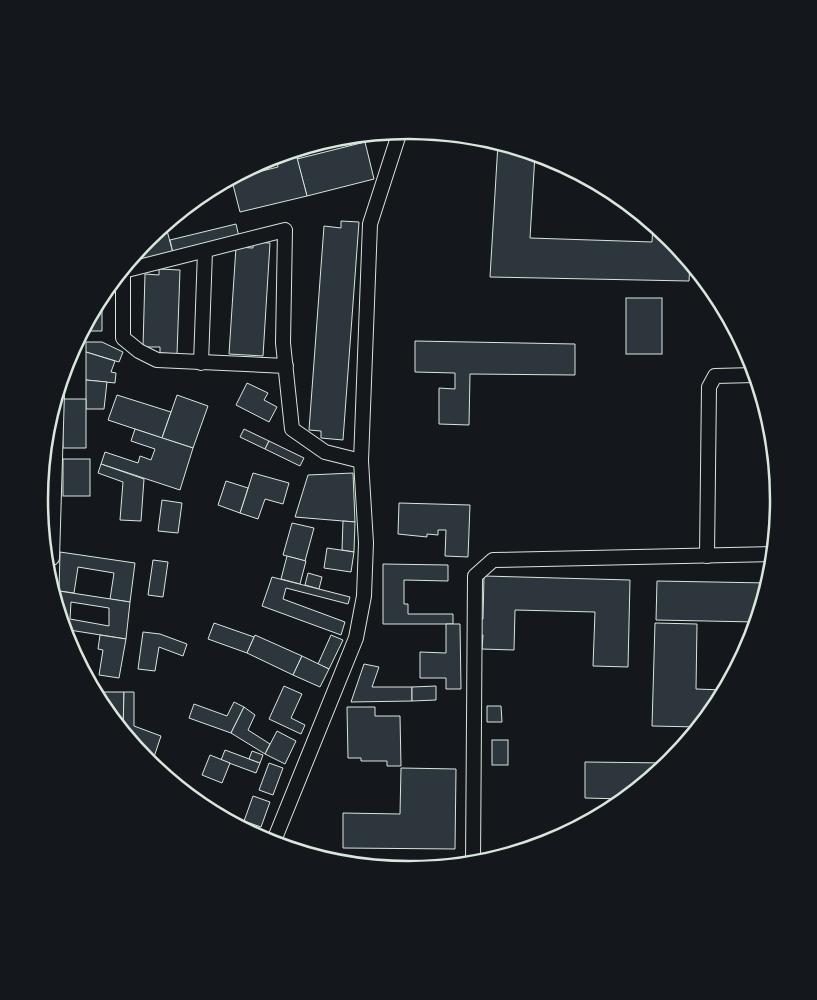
<svg xmlns="http://www.w3.org/2000/svg" width="817" height="1000" viewBox="0 0 817 1000" font-family="'Nunito Sans',sans-serif">
	<style>
		.building { fill: #2c363c; stroke: #d8e6dc; fill-rule: evenodd }
		.lines { fill: none; stroke-linecap: round; stroke-linejoin: round }
		.street-casing { stroke: #d8e6dc; stroke-width: 16 }
		.street { stroke: #14181c; stroke-width: 14 }
		.rim { fill: none; stroke: #d8e6dc; stroke-width: 2.5 }
	</style>
	<rect width="100%" height="100%" fill="#14181c"/>
	<g class="building">
		<path d="M365,142l9,37 -67,17 -10,-37z"/>
		<path d="M498,143l37,11 -5,84 122,4 1,-18 17,15 20,24 -1,18 -199,-4z"/>
		<path d="M295,150l12,46 -67,16 -9,-35 18,-9 1,6 28,-7 -3,-11z"/>
		<path d="M341,221l18,1 -16,218 -22,-2v-7l-12,-1 15,-204 17,2z"/>
		<path d="M165,223l8,30 -47,12 21,-27z"/>
		<path d="M236,224l3,13 -66,16 -3,-13z"/>
		<path d="M253,242l17,1 -7,113 -34,-2 7,-107 17,1z"/>
		<path d="M159,269l21,1 -3,84 -17,-1v-6h-17l2,-73 14,1z"/>
		<path d="M102,293v38h-12v-15z"/>
		<rect x="626" y="298" width="36" height="56"/>
		<path d="M415,341l160,3v31l-105,-1 -1,51 -30,-1v-36l16,1v-16l-40,-1z"/>
		<path d="M86,342h16l21,10 -4,10 -33,-10z"/>
		<path d="M86,352l29,9 -4,11 5,1 -1,10 -29,-3z"/>
		<path d="M86,380l21,2 -3,27h-18z"/>
		<path d="M247,383l21,10 -4,7 13,7 -8,15 -33,-17z"/>
		<path d="M117,395l54,17 -9,26 -54,-18z"/>
		<path d="M177,395l31,11 -15,42 -31,-10z"/>
		<path d="M62,399h24v49h-23z"/>
		<path d="M135,429l58,19 -13,42 -79,-26 4,-12 33,11 2,-7 11,4 4,-11 -24,-8z"/>
		<path d="M244,429l25,12 -4,8 -25,-12z"/>
		<path d="M269,441l35,17 -4,8 -35,-17z"/>
		<rect x="63" y="459" width="27" height="37"/>
		<path d="M101,464l43,15 -3,42 -21,-1 3,-38 -25,-9z"/>
		<path d="M253,473l36,10 -6,21 -18,-5 -7,20 -18,-6z"/>
		<path d="M353,473l2,49 -60,-5 13,-42z"/>
		<path d="M226,481l22,7 -8,25 -22,-8z"/>
		<path d="M162,500l20,3 -4,30 -20,-2z"/>
		<path d="M399,503l71,2 -2,52 -23,-1 1,-26h-8v5l-11,-1v3l-29,-3z"/>
		<path d="M343,521l12,1 -1,30 -12,-2z"/>
		<path d="M292,523l22,5 -9,33 -22,-6z"/>
		<path d="M327,548l27,4 -3,20 -27,-4z"/>
		<path d="M60,552l75,11 -5,39 -20,-3 4,-26 -36,-6 -4,26 -15,-2z"/>
		<path d="M287,556l19,5 -6,23 -19,-5z"/>
		<path d="M153,560l15,2 -5,35 -15,-2z"/>
		<path d="M383,564l65,1v16l-44,-1v24h4v10h45v10h-70z"/>
		<path d="M308,573l14,4 -3,12 -14,-4z"/>
		<path d="M484,576l146,4 -2,87 -35,-1 2,-54 -80,-2 -1,40 -32,-1 1,-14h-6v-16h6z"/>
		<path d="M272,577l78,20 -2,7 -62,-16 -3,11 62,23 -4,13 -79,-29z"/>
		<path d="M657,581l111,2 -12,39 -100,-2z"/>
		<path d="M59,591l71,11 -4,37 -63,-10 -5,-16zM71,602l38,6v18l-39,-7z"/>
		<path d="M214,623l40,14 -7,16 -39,-14z"/>
		<path d="M655,623l42,1 -1,65 28,1 -8,16 -18,21 -46,-1z"/>
		<path d="M446,624h14l1,65h-15v-11h-26v-26l26,1z"/>
		<path d="M143,632l17,2 27,10 -4,12 -24,-9 -4,24 -17,-2z"/>
		<path d="M100,635l26,4 -7,39 -20,-3 4,-25 -5,-1z"/>
		<path d="M255,635l47,21 -9,19 -46,-22z"/>
		<path d="M331,635l12,5 -14,29 -11,-5z"/>
		<path d="M302,656l27,13 -9,18 -27,-12z"/>
		<path d="M364,664l15,3 -7,20h40v14l-61,1z"/>
		<path d="M284,686l18,8 -11,24 14,7 -4,9 -32,-15z"/>
		<path d="M436,686v14l-24,1v-14z"/>
		<path d="M94,692h30l-1,40 -22,-27z"/>
		<path d="M124,692h10v34l27,10 -8,24 -10,-3 -20,-25z"/>
		<path d="M234,702l10,5 -13,26 -42,-15 5,-14 33,12z"/>
		<path d="M487,706h14l1,16h-15z"/>
		<path d="M244,707l11,8 -7,15 22,14 -5,10 -34,-21z"/>
		<path d="M347,707h28v9h25l1,50h-14v-5h-26v-3h-13z"/>
		<path d="M277,731l19,10 -11,23 -20,-10z"/>
		<rect x="492" y="740" width="16" height="25"/>
		<path d="M225,750l35,13 -4,10 -35,-13z"/>
		<path d="M252,751l11,4 -3,8 -11,-4z"/>
		<path d="M210,755l20,8 -8,20 -20,-8z"/>
		<path d="M585,762l83,1 -44,36 -39,-1z"/>
		<path d="M269,763l14,5 -10,27 -14,-5z"/>
		<path d="M401,768l55,1 -1,80 -112,-1v-35l57,1z"/>
		<path d="M253,796l17,6 -9,25 -17,-6z"/>
	</g>
	<g class="lines">
		<g class="street-casing">
			<g id="street">
				<path d="M201,363l4,-112"/>
				<path d="M286,366l-129,-6 -18,-9 -16,-13v-67l162,-41 -2,113 9,86 33,23 36,9"/>
				<path d="M707,556l2,-169 6,-11 40,-1"/>
				<path d="M44,557l8,1 5,-166"/>
				<path d="M273,843l83,-205 8,-42 2,-53 -5,-82 9,-237 30,-93"/>
				<path d="M473,863l2,-287 18,-16 280,-6"/>
			</g>
		</g>
		<use href="#street" class="street"/>
	</g>
	<path d="M0 0H817V1000H0ZM48 500a361 361 0 1 1 722 0a361 361 0 1 1-722 0Z" fill="#14181c" fill-rule="evenodd"/>
	<path class="rim" d="M48 500a361 361 0 1 1 722 0a361 361 0 1 1-722 0Z"/>
</svg>
